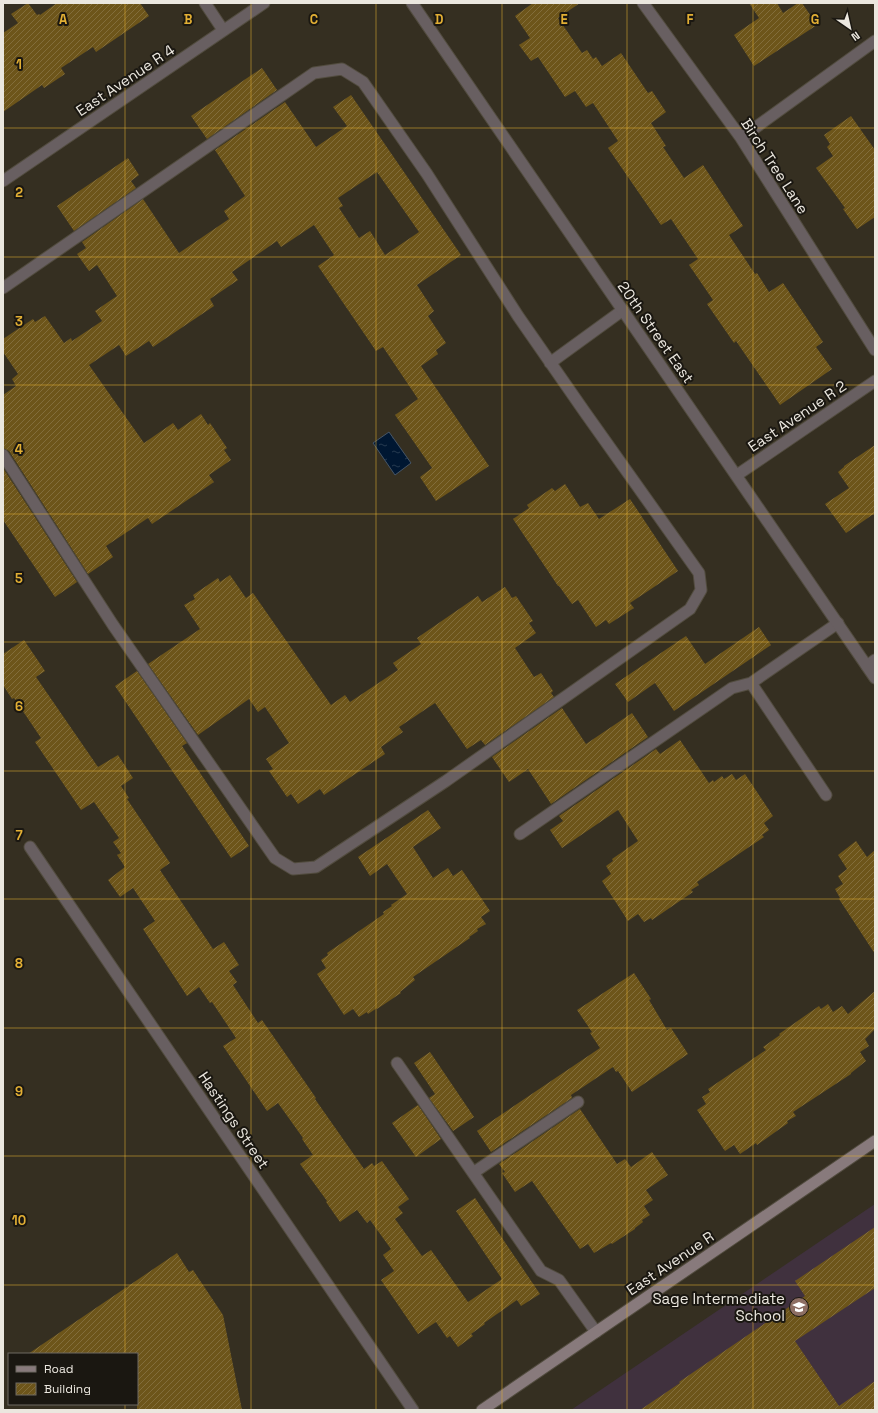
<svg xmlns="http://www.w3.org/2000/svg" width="878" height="1413" viewBox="0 0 878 1413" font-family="'Space Grotesk',sans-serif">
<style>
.education{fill:#40313e}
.water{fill:url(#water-ripples);stroke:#465566}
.building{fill:url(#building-hatch);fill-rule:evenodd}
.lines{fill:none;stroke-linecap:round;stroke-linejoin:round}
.service-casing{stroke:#524c3f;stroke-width:13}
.minor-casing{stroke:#524c3f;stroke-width:13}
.tertiary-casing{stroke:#524c3f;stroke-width:13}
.secondary-casing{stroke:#524c3f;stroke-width:13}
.service{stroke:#685f61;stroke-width:11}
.minor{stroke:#685f61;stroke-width:11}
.tertiary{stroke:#685f61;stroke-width:11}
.secondary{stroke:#887a7c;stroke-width:11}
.grid{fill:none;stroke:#e2af34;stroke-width:1;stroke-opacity:0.55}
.labels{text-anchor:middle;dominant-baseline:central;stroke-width:4;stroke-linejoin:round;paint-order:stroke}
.street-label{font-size:15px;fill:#ebe7df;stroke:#1a1711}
.poi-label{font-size:15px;fill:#ebe7df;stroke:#1a1711;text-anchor:end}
.grid-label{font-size:13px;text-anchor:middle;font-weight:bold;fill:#e2af34;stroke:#1a1711;stroke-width:4;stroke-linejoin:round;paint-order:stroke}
</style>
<defs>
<pattern id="water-ripples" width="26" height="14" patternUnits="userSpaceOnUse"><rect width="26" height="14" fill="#001732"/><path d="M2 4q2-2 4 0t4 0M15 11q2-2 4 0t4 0" fill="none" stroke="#25394f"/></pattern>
<pattern id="building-hatch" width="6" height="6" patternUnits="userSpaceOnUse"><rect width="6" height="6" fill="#6d551a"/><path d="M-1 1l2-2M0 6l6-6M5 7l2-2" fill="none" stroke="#826d3b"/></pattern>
</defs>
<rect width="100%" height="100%" fill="#352f21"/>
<!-- education -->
<path class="education" d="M875,1204V1410H571Z"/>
<!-- water -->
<path class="water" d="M389,432L411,463L395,475L373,443Z"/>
<!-- building -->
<path class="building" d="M28,3L37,15L39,14L40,15L57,3H140L149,16L96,52L93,47L61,68L65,74L44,88L42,85L3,112V33L18,23L11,14Z
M533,3H580L558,18L582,53L587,50L593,59L596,57L602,66L621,53L648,93L652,91L666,112L651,123L666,146L663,147L684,178L703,165L743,226L729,235L755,274L757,273L769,292L783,283L823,342L816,347L832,369L780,405L736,341L734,343L707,304L713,300L689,265L698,259L671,219L661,225L608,148L618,141L593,103L586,107L575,91L565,97L538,57L531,61L519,45L530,38L515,16Z
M749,3H777L783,13L798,3H802L817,25L754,66L734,35L759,18Z
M262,68L277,90L207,139L191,116Z
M351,95L461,255L417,285L434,311L428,316L446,343L436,350L438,354L421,366L489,466L436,501L420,477L432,468L395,415L418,399L383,347L376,351L318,266L334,255L314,225L281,247L277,241L232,272L238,280L210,299L214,306L153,347L149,341L126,356L119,345L89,365L144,443L173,423L178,430L201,414L208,425L210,423L227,448L224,450L231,460L209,475L214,482L152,524L148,518L106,546L113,557L88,574L9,451L3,448V395L16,386L12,379L18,374L3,352V339L33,319L35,322L45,316L64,343L71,338L72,341L102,321L95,311L117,296L97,265L89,271L77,254L86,248L82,242L143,199L179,253L229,219L224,211L245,196L215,150L285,102L316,147L347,126L333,107ZM377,172L419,232L385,255L370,231L359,238L339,208L343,206L338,198Z
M851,116L875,150V217L857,229L843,209L845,208L816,168L833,156L827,147L830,144L824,135Z
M128,158L139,175L131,181L136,188L74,231L57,206Z
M875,445V513L846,533L825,504L849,488L838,472L844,467V466Z
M3,468L77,582L55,597L3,520Z
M565,484L580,507L588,503L599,519L630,499L678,571L630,603L634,608L609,624L606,620L596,627L578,600L572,604L559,586H558L513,519L529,508L527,505L552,488L555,491Z
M230,575L246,598L253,593L331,705L345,695L350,702L398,670L393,663L421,644L417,638L478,596L482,602L505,587L512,598L516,596L533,621L529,623L536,633L515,648L534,677L541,673L553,691L551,693L554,697L485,745L481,740L467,749L435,703L399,727L403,732L381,747L385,754L324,795L320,789L298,804L291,794L287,797L269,771L273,769L266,759L289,743L265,707L258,712L249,699L198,735L148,664L200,629L184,605L195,599L193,595L218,578L220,582Z
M759,627L771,645L674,711L655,683L628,702L615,684L686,636L705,664Z
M24,640L45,671L36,677L98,767L118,755L133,778L121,786L129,798L127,799L170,863L160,870L213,949L224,942L239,965L229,971L237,982L233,985L258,1023L262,1020L316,1098L315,1099L364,1169L372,1163L374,1166L382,1161L409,1199L398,1207L403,1213L395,1219L422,1256L431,1250L468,1302L502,1279L456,1211L475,1198L540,1294L521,1306L517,1300L484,1323L485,1324L471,1334L473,1336L458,1347L450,1336L447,1338L436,1322L418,1334L381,1280L394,1271L383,1255L391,1249L370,1220L367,1223L357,1210L340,1222L326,1202L327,1201L300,1164L313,1155L302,1139L303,1138L278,1103L267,1111L223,1046L236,1038L212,1002L210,1003L199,987L187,996L143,929L155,921L133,888L120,897L108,880L125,867L117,855L121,853L113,842L119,838L94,802L81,810L35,742L41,738L14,698L12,699L3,685V654Z
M137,671L187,743L182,746L249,846L231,858L115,686Z
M562,708L586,744L632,713L648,737L551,804L528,769L509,782L492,757Z
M680,740L709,783L713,780L714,782L722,776L724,779L732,774L736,780L745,774L773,816L764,823L769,830L762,835L764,837L697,882L699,885L691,890L693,892L652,920L651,918L644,922L638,914L628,921L602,881L611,874L606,866L613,861L612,859L638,841L618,810L562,848L550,830L563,821L559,816L656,749L660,754Z
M428,810L441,828L413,847L433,878L448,868L453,876L462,870L490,911L481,917L486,924L477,929L478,931L469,937L470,938L413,977L415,980L400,992L401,993L377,1009V1008L368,1014L367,1012L359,1017L353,1009L344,1015L317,974L326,968L321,960L328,955L327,953L384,914L383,912L392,906L391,905L407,894L387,864L370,876L358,857Z
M856,841L867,857L875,850V954L839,899L840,898L835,889L843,884L838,876L847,869L838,855Z
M634,973L651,999L649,1000L667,1030L671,1028L688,1054L632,1092L618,1071L616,1072L613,1067L571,1095L572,1098L491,1152L477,1131L600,1048L590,1033L592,1032L577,1010Z
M875,991V1029L865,1039L869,1046L860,1052L866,1061L851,1073V1074L793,1112L796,1116L787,1121L788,1123L757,1145L756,1143L740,1154L734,1145L725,1151L697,1110L706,1104L702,1097L710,1092L708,1089L766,1050L763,1047L780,1035L779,1034L819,1006L821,1009L828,1004L833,1012L842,1006L848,1014Z
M430,1052L474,1117L453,1131L429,1098L435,1094L414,1063Z
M418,1105L441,1139L416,1157L392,1123Z
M580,1109L617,1164L625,1159L631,1167L652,1152L668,1175L646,1190L653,1200L644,1206L650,1215L642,1220L643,1222L635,1228V1229L612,1244L611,1243L594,1253L588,1244L580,1249L532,1181L515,1192L502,1173L505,1172L499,1164Z
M875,1227V1288L795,1341L839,1406L875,1381V1410H640L680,1383L679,1382L805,1296L795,1281Z
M177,1253L189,1272L193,1270L223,1315L242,1410H137V1354H28Z"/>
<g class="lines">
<defs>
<path id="service" d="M3,288L314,73L342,69L363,82L427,174L518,316L584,411L699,573L701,590L690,609L446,781L316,867L293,869L275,858L113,625L3,455
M550,363L623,310
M867,666L875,660
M751,683L826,795
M520,834L732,688L751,683L838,623
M397,1063L541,1271L559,1280L596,1332
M473,1173L578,1102"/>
<path id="minor" d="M205,3L223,30
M643,3L741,138L875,350
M741,138L875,41
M3,181L264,3
M737,475L875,381
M30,847L413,1410"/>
<path id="tertiary" d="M412,3L875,678"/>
<path id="secondary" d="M482,1410L875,1141"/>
</defs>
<!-- service casing -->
<use href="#service" class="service-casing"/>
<!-- minor casing -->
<use href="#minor" class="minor-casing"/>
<!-- tertiary casing -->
<use href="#tertiary" class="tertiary-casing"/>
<!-- secondary casing -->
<use href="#secondary" class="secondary-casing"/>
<!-- service -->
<use href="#service" class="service"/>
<!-- minor -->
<use href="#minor" class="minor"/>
<!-- tertiary -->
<use href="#tertiary" class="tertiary"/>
<!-- secondary -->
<use href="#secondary" class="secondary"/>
</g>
<!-- grid -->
<path class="grid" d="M125,3V1354M251,3V1410M376,3V1410M502,3V1410M627,3V1410M753,3V1410M3,128H875M3,257H875M3,385H875M3,514H875M3,642H875M3,771H875M3,899H875M3,1028H875M3,1156H875M3,1285H875M125,1404V1410"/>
<!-- icons -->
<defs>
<symbol id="school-disc" viewBox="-11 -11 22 22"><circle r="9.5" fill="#8d6e63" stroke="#1a1711"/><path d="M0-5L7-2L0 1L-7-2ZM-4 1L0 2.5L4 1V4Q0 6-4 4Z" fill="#fff"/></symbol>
</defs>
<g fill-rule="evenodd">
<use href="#school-disc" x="788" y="1296" width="22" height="22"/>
</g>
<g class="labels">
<!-- street labels -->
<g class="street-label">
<text transform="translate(125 80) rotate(-34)">East Avenue R 4</text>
<text transform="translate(775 166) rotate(57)">Birch Tree Lane</text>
<text transform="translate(656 332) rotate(55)">20th Street East</text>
<text transform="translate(797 416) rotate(-34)">East Avenue R 2</text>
<text transform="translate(234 1120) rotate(56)">Hastings Street</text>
<text transform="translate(670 1263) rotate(-34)">East Avenue R</text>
</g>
<!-- poi labels -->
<g class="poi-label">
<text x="785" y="1298">Sage Intermediate<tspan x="785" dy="17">School</tspan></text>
</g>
</g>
<g class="grid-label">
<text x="63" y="24">A</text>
<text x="188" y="24">B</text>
<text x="314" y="24">C</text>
<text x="439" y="24">D</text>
<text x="564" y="24">E</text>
<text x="690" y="24">F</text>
<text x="815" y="24">G</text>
<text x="19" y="69">1</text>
<text x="19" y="197">2</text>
<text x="19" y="326">3</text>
<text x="19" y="454">4</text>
<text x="19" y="583">5</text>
<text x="19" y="711">6</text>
<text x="19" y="840">7</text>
<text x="19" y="968">8</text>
<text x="19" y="1096">9</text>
<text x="19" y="1225">10</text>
</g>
<!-- border -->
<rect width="878" height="1413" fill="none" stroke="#ebe7df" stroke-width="8"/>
<!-- legend -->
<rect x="8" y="1353" width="130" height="52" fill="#1a1711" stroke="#6e6a63"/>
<rect x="16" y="1366" width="20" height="6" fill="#887a7c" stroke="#6e6a63"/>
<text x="44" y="1373" font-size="12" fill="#ebe7df">Road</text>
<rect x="16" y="1383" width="20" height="12" fill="url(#building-hatch)" stroke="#6e6a63"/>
<text x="44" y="1393" font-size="12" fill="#ebe7df">Building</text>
<!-- north arrow -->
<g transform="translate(850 28) rotate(146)" stroke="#1a1711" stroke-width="3" paint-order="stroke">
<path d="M0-3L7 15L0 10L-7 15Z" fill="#ebe7df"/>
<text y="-6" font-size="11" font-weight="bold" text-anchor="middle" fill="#ebe7df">N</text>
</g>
</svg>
